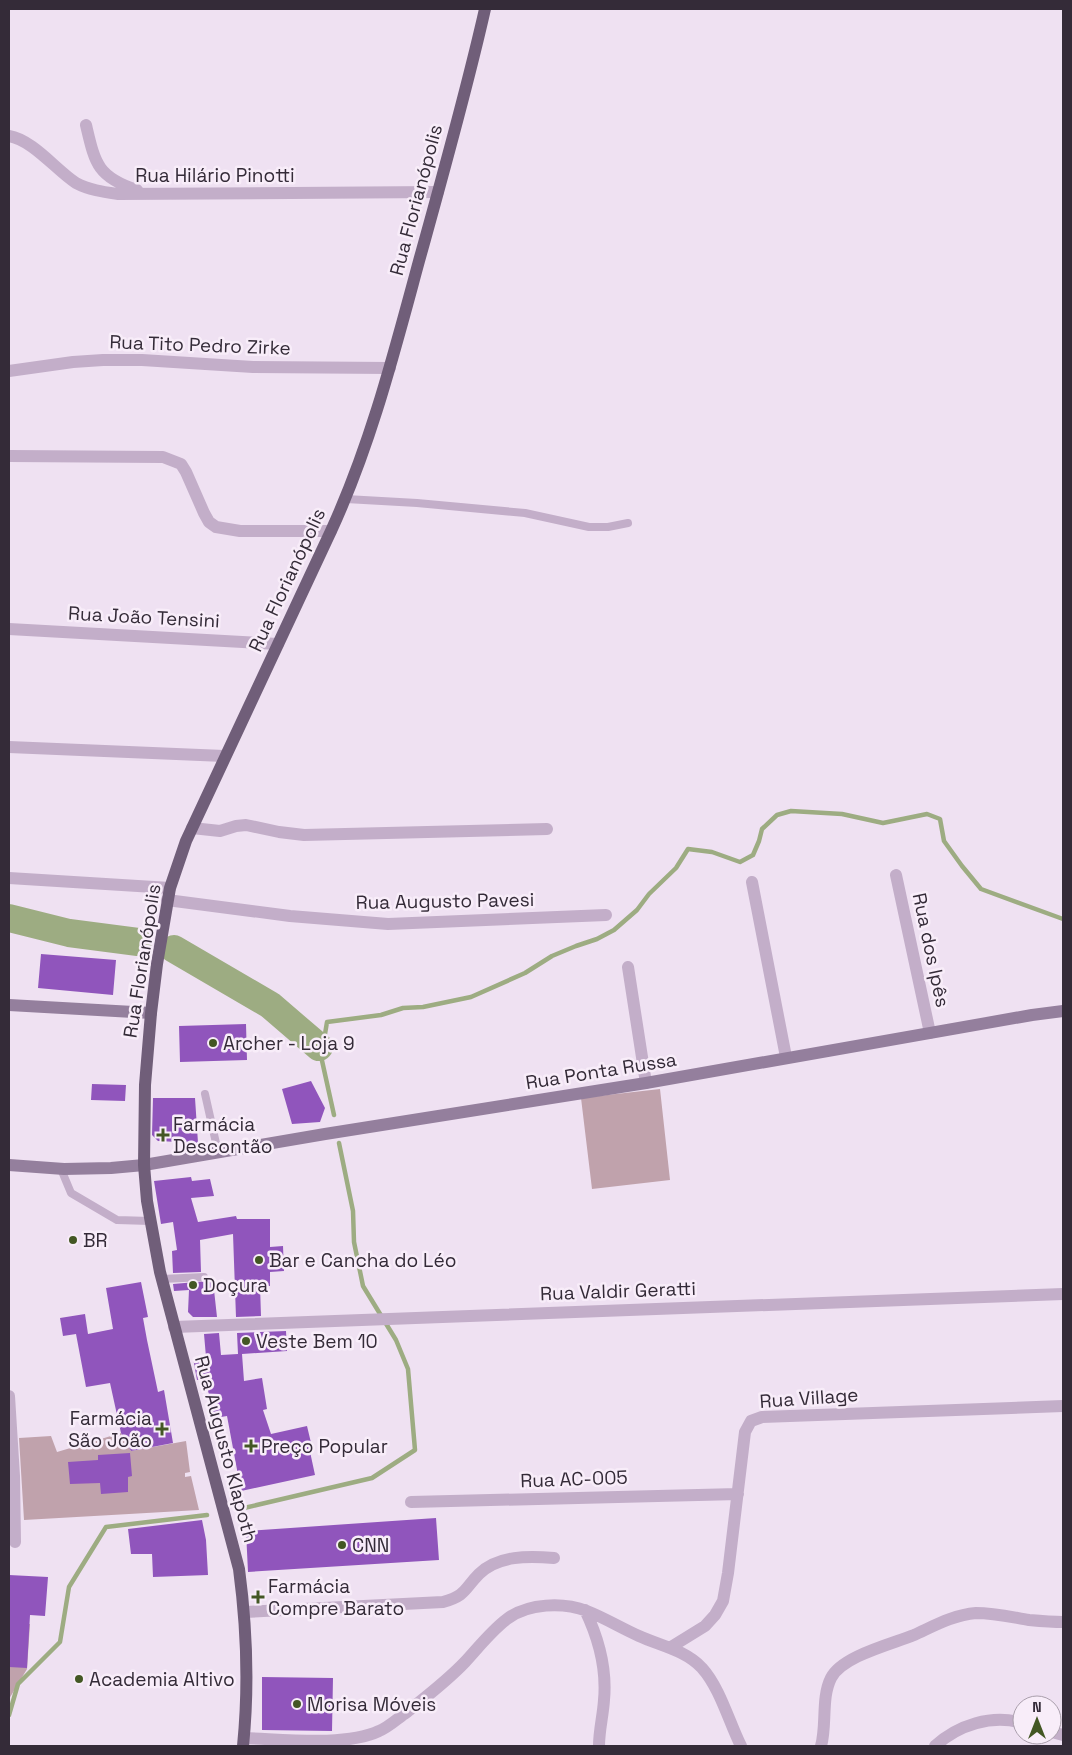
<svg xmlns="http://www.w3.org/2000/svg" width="1072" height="1755" viewBox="0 0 1072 1755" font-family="'Space Grotesk',sans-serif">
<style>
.green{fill:#c0a2ac}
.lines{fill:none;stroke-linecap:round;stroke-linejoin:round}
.stream{stroke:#9dac82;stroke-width:4.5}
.river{stroke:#9dac82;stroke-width:28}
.building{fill:#9055bc}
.lane{stroke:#c3aec9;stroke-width:8}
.street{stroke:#c3aec9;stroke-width:12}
.secondary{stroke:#947f9d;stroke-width:12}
.primary{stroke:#705e79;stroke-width:12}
.poi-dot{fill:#435724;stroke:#f8edf9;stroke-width:2}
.labels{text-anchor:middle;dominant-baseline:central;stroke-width:5;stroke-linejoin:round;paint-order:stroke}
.street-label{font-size:19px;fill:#342b38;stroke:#f8edf9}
.poi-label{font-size:19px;fill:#342b38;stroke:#f8edf9;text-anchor:start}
</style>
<rect width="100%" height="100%" fill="#efe1f2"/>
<!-- green -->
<path class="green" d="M660,1089L670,1180L592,1189L581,1098Z
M121,1433L131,1451L186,1441L190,1472L185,1473V1477L191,1476L199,1510L24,1520L19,1438L51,1436L57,1452Z
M9,1623L30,1624L27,1669L9,1699Z"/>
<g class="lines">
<!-- stream -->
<path class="stream" d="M334,1115L319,1047L324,1040L327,1022L381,1015L403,1008L423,1007L471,997L525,973L552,956L576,946L597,939L614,930L637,910L649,894L676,868L688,849L712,852L740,862L753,855L759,841L762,829L777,815L791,811L842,814L883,823L927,814L940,819L944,841L962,866L981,889L1063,919
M244,1508L372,1478L415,1450L408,1369L396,1340L363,1286L354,1242L353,1211L339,1143
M9,1715L18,1684L60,1642L69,1587L106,1527L207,1515"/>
<!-- river -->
<path class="river" d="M9,918L69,933L138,942
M174,949L270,1005L319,1047"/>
</g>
<!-- building -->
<path class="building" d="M41,954L116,960L113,995L38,988Z
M246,1024L247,1060L180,1062L179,1026Z
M311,1081L325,1108L320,1122L292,1124L282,1089Z
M92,1084L126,1085L125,1101L91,1100Z
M153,1098H195L198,1143L158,1141L152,1135Z
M191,1177L192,1181L210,1179L214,1196L191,1198L198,1222L236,1216L237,1219H270V1247L283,1246L284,1271L270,1272V1286H260L261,1316L236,1317L233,1234L200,1240L201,1272L173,1273L172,1251L177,1250L173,1222L161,1224L154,1181Z
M208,1281H213L217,1317H193L188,1312L189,1290L174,1291L173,1284Z
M141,1282L148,1317L143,1318L147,1340L158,1392L164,1390L173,1443L131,1451L121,1433L110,1383L86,1387L76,1334L63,1336L60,1318L85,1314L88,1334L113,1329L106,1288Z
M286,1331L287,1351L242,1354L244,1381L262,1378L267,1409L263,1410L271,1434L307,1426L312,1447H309L315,1475L241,1491L227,1416L215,1418L205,1379L197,1380L193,1358L206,1357L204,1334L219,1333L221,1355L238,1354L237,1333Z
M130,1453L132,1476L128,1477V1492L101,1494L100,1483L70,1484L68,1462L98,1460V1455Z
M436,1518L439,1560L248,1572L246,1531Z
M202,1520L206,1540L208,1575L153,1577L152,1554H131L128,1529Z
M9,1575L48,1577L45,1616L30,1615L27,1668L9,1667Z
M262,1677L333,1678L332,1731L262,1730Z"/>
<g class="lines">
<!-- lane -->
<path class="lane" d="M346,499L417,503L525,513L589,527H608L628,523
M205,1094L218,1152
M61,1169L71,1193L117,1220L150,1221
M162,1279L204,1277"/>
<!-- street -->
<path class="street" d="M86,125C95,163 97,177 137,190
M9,136C33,140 56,170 76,183C89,190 104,192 118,194L438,192
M9,371L73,362L103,360H142L253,367L390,368
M9,456L163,457L181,464L186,472L204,513L209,522L216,527L240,531H331
M9,629L278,644
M9,747L224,756
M192,828L220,831L236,826L246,825L279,832L304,835L547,829
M896,875L930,1033
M9,878L170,888
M752,882L786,1057
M167,900L290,916L388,924L606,915
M628,967L646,1083
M174,1327L1063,1294
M9,1396L14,1476L15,1542
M411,1502L738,1494
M585,1610C599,1639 607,1668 604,1700C603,1716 599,1730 599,1746
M245,1612L443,1602C467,1595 464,1589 479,1574C498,1555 529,1556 554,1558
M671,1647L705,1626L715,1615L723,1601L728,1573L745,1432L751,1421L762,1417L1063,1406
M1052,1732L1063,1735
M244,1738C281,1739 345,1747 379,1731C389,1727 398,1718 407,1712C427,1696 447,1681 465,1662C478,1648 491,1631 507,1619C528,1603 563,1602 587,1611C605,1618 621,1628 639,1636C661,1646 685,1650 702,1668C720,1688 729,1722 741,1746
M821,1746C827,1725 821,1698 831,1678C842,1656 892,1644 914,1635C934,1626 953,1615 976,1613C994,1613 1011,1617 1029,1620C1040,1621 1052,1622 1063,1622
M935,1746C958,1725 992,1714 1022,1723"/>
<!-- secondary -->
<path class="secondary" d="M9,1005L151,1013
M9,1165L64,1169L111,1168L144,1165L325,1134L646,1083L1032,1015L1063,1011"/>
<!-- primary -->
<path class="primary" d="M243,1746C249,1687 247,1629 239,1569L160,1272L147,1201L144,1165L145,1085L151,1013L157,964L170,888L186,841L331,531C371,444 394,353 419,261C442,178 466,93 485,9"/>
</g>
<!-- markers -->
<g class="poi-dot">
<circle cx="213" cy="1043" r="5"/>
<path d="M160.5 1127.5h5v5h5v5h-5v5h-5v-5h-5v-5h5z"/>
<circle cx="73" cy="1240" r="5"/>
<circle cx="259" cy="1260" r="5"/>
<circle cx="193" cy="1285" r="5"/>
<circle cx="246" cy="1341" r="5"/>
<path d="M159.5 1421.5h5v5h5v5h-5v5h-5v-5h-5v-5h5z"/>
<path d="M248.5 1438.5h5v5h5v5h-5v5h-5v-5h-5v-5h5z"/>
<circle cx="342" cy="1545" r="5"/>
<path d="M255.5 1589.5h5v5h5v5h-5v5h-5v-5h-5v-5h5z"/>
<circle cx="79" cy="1679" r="5"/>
<circle cx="297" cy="1704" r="5"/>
</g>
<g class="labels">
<!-- street labels -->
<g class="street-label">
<text x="215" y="175">Rua Hilário Pinotti</text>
<text transform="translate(416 200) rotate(-75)">Rua Florianópolis</text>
<text transform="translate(200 345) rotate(2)">Rua Tito Pedro Zirke</text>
<text transform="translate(287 580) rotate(-65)">Rua Florianópolis</text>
<text transform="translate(144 617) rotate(3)">Rua João Tensini</text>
<text transform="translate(445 901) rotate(-1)">Rua Augusto Pavesi</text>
<text transform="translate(931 950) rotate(78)">Rua dos Ipês</text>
<text transform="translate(142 961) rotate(-81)">Rua Florianópolis</text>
<text transform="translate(601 1071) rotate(-9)">Rua Ponta Russa</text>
<text transform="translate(618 1291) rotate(-2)">Rua Valdir Geratti</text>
<text transform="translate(809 1398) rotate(-4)">Rua Village</text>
<text transform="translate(226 1449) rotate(75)">Rua Augusto Klapoth</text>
<text transform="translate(574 1479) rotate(-2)">Rua AC-005</text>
</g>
<!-- poi labels -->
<g class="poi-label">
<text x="223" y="1043">Archer - Loja 9</text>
<text x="173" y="1124">Farmácia<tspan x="173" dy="22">Descontão</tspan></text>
<text x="83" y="1240">BR</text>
<text x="269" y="1260">Bar e Cancha do Léo</text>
<text x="203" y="1285">Doçura</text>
<text x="256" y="1341">Veste Bem 10</text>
<text x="152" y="1418" text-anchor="end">Farmácia<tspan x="152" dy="22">São João</tspan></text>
<text x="261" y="1446">Preço Popular</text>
<text x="352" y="1545">CNN</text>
<text x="268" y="1586">Farmácia<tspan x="268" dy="22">Compre Barato</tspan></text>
<text x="89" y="1679">Academia Altivo</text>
<text x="307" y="1704">Morisa Móveis</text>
</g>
</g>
<!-- border -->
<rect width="1072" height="1755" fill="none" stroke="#342b38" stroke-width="20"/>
<!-- north arrow -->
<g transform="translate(1037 1720)"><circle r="24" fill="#f8edf9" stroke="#aa9fac"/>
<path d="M0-4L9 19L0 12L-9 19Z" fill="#435724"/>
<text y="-8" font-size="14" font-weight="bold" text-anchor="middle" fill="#342b38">N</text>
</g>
</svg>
